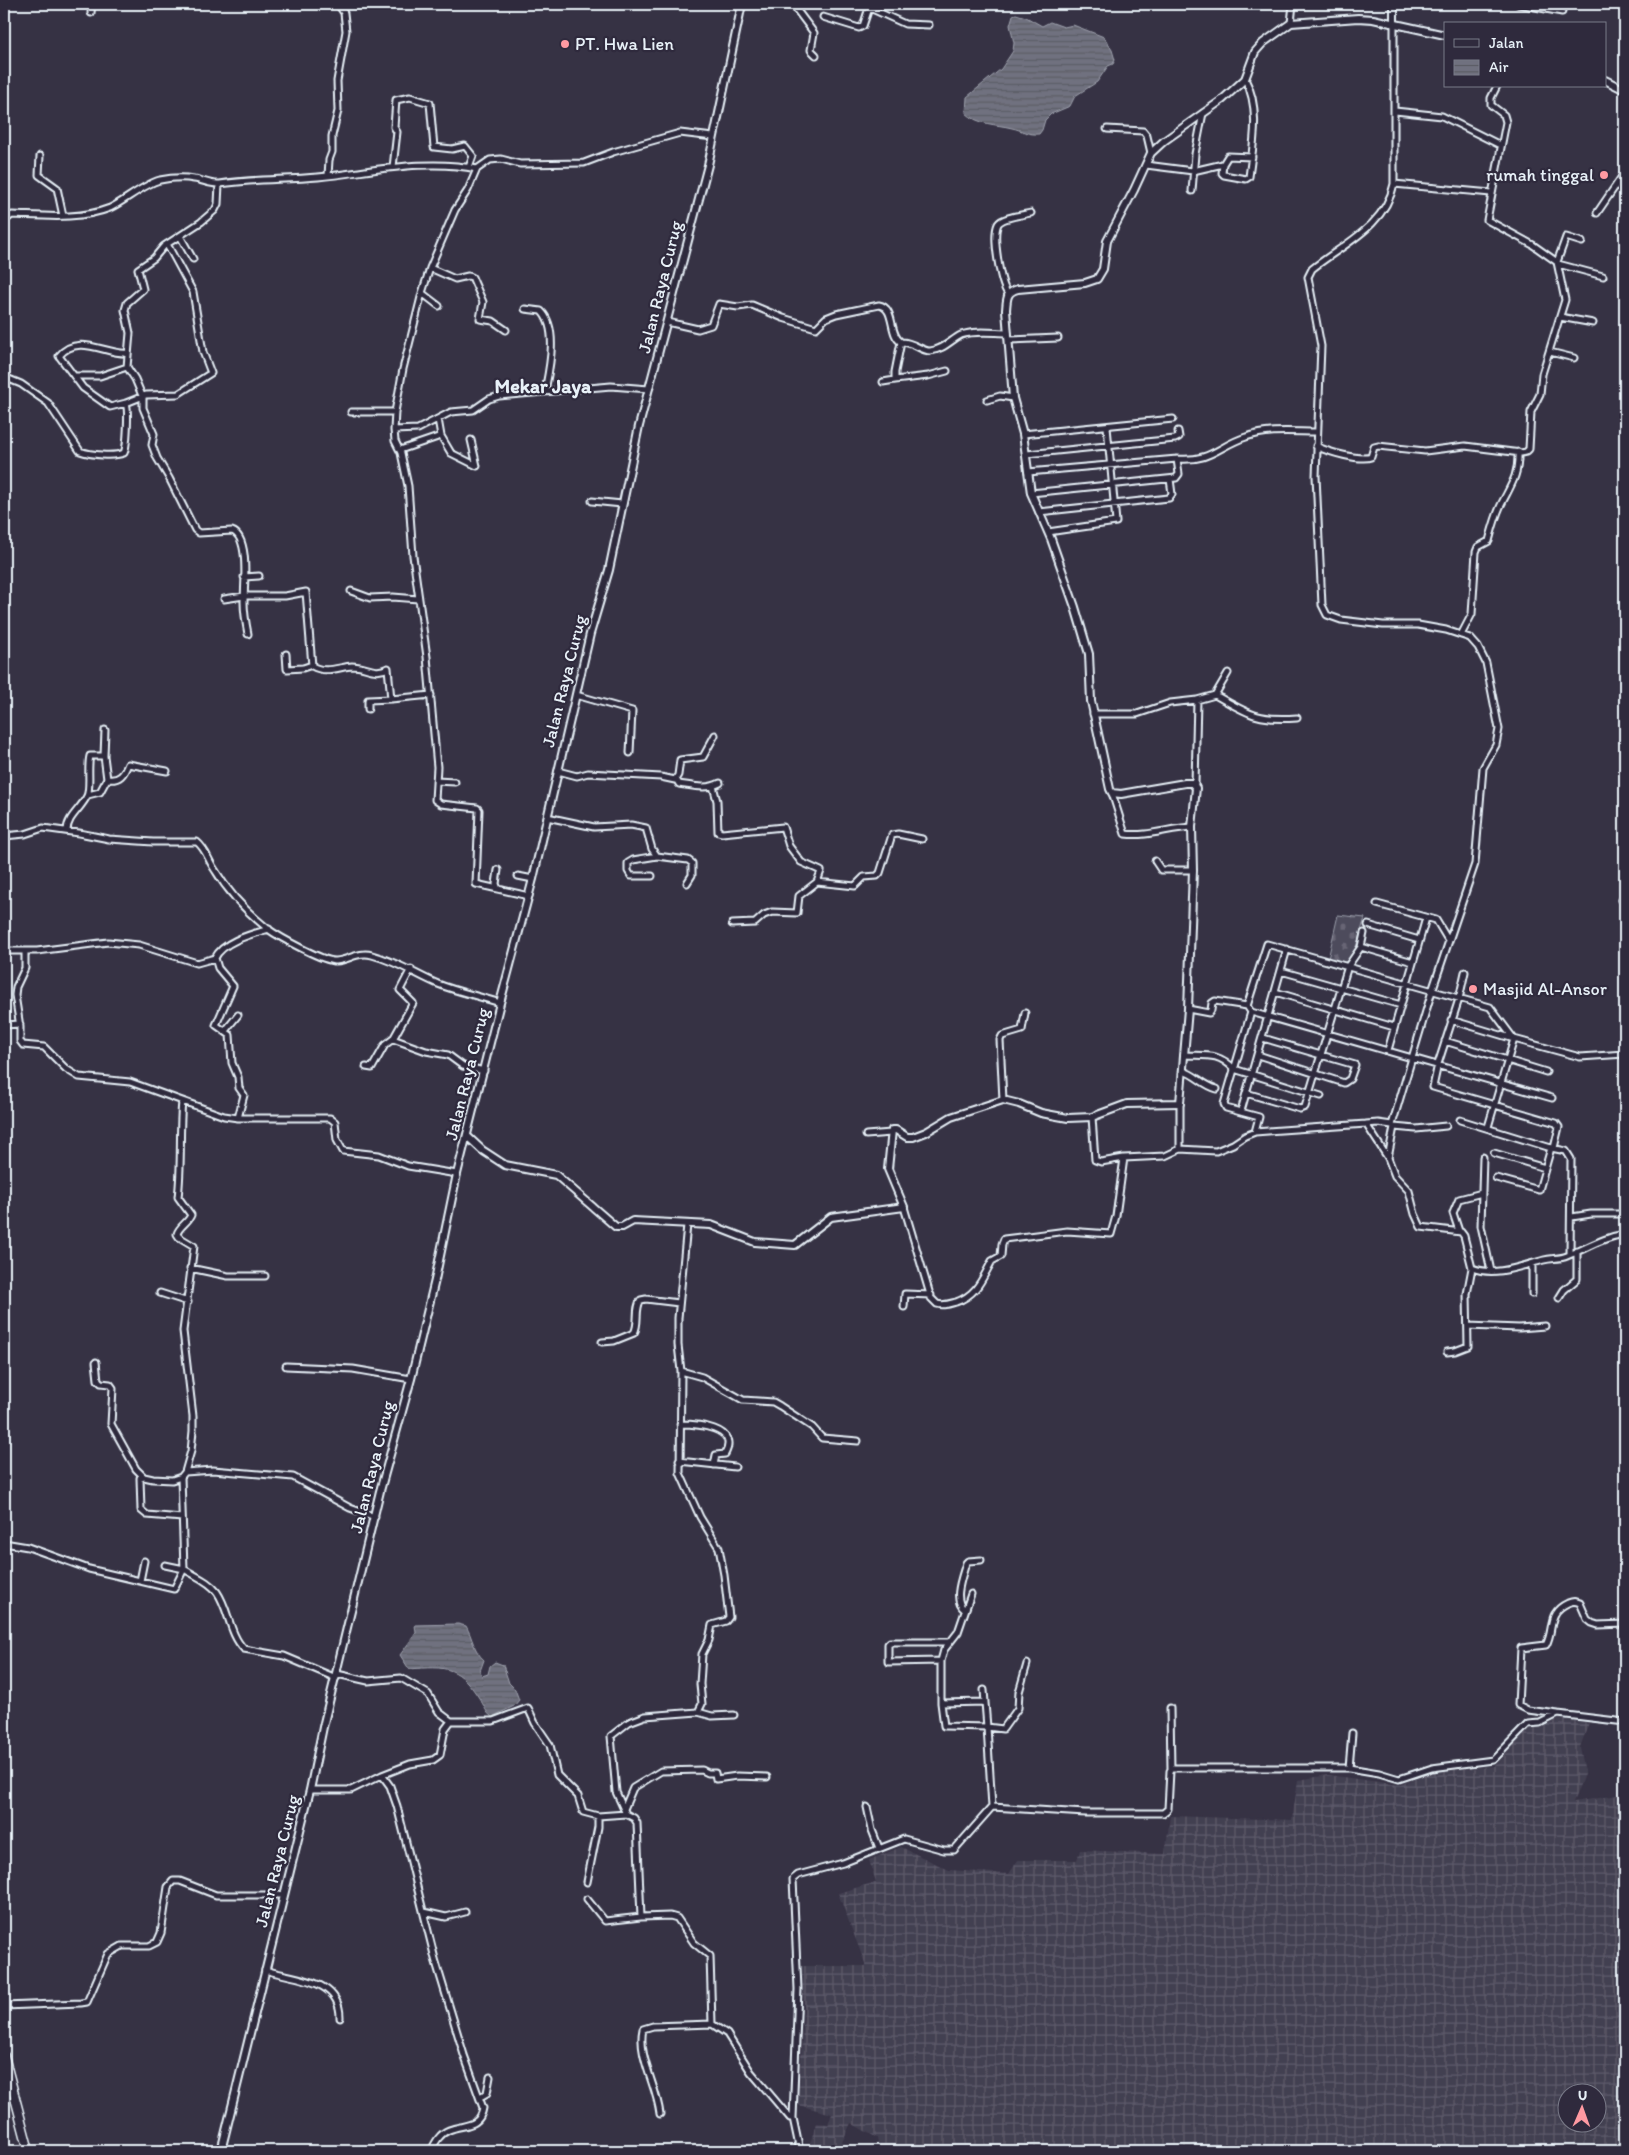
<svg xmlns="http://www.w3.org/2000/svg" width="1629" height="2155" viewBox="0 0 1629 2155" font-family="Itim,sans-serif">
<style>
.industrial{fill:url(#industrial-grid);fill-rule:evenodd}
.cemetery{fill:url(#cemetery-stones);stroke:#9a9eaa}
.water{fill:url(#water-rules);stroke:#a0a4af}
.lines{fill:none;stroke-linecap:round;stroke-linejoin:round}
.minor-casing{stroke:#e8f1f8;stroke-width:9}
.tertiary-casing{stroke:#e8f1f8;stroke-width:10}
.primary-casing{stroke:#e8f1f8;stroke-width:11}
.minor{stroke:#2f2a3d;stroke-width:5}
.tertiary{stroke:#2f2a3d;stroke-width:6}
.primary{stroke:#2f2a3d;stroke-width:8}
.poi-dot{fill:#ff9aa2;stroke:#2f2a3d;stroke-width:2}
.labels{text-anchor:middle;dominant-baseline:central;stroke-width:4.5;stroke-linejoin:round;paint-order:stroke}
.poi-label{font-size:18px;fill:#e8f1f8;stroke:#2f2a3d;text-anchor:start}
.street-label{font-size:18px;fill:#e8f1f8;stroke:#2f2a3d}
.quarter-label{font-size:20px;font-weight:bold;fill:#e8f1f8;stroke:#2f2a3d}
</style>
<defs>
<pattern id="industrial-grid" width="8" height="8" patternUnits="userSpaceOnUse" patternTransform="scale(1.25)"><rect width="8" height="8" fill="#433f51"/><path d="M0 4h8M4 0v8" fill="none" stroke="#5e5b6b"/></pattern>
<pattern id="cemetery-stones" width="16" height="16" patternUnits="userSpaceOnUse" patternTransform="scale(1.25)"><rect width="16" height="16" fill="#4d4b5c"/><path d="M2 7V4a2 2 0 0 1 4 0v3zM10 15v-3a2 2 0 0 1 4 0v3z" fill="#676574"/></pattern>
<pattern id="water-rules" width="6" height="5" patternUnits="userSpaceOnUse" patternTransform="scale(1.25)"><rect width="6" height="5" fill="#70717f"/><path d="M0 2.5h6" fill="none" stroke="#5b5c64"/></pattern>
</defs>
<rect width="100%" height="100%" fill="#363244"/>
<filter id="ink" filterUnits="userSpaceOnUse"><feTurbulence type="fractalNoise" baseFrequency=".02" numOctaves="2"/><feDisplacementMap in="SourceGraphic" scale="10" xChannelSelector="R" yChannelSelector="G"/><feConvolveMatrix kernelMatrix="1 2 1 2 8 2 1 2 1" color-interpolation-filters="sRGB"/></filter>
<g filter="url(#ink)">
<!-- industrial -->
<path class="industrial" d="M1559,1719L1589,1723L1580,1747L1585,1772L1573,1802L1625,1794V2151H879L877,2138L851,2123L838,2151H808L816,2123L828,2124L832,2114L798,2105L804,2007L801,1966H866L838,1893L876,1882L869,1860L901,1847L949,1870L1009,1874L1018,1860H1077L1080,1850L1165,1854L1170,1816L1292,1820L1298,1780L1328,1775L1400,1785L1435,1771L1495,1766L1530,1728H1541ZM1566,2092H1596V2122H1566Z"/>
<!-- cemetery -->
<path class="cemetery" d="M1338,915L1365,918L1350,966L1328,959Z"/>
<!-- water -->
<path class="water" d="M1016,14L1026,17L1042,26L1050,22L1064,27L1073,25L1104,37L1112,50L1115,60L1113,64L1108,66L1097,82L1075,96L1070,106L1051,114L1045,120L1042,130L1039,134C1027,135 1022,130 1012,128C996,124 978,125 966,113L967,97L1001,69L1013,51L1014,43L1010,25L1013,15Z
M458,1624L466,1626C473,1638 473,1650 484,1660L480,1671L482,1676L488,1674L490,1666L495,1662L503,1665L509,1683L515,1689L519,1700L514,1706L492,1717C486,1713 485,1707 481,1701C459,1666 448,1666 409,1669L400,1655L416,1633L415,1625Z"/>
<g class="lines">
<defs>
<path id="minor" d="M861,4L905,24L929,25
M1518,4L1562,12
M793,5L814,33L811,50L816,55
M91,13L92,4
M823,17L859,28L863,26L869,8
M1291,23L1293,4
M1395,111L1442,116L1500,145
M1107,129L1143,131L1147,136L1151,153
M40,156L39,175L57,188L63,216
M1223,164L1222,173L1224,175L1246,179L1249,177C1253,145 1261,108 1245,79
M1146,165L1193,171L1223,164L1228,156L1252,157
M393,167L397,132L394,127L396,100L410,97L430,103L434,147L452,149L465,146L473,156L469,167
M328,176L329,160L332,152V136L338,111L337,81L346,31L344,13L338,4
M219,184L218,204L215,210L201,222L164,246L154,258L138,269L143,289L127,303L125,310L130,333L127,367L135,379L143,398V408L154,434L152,445L157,458L169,478L195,530L199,533L232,531C250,537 244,586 244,602C244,613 246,624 248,634
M1394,184L1491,193
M1192,191L1195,154L1203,113
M1597,213L1625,172
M4,228L5,220L12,215C45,216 79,220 110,208C125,201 144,184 160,180C170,178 183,177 194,179C203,180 210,185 220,184C252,179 285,180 318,177C370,172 425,158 477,169
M180,236L193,259
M1557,262L1566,237L1582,242
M1558,264L1603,276
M430,268L455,279L468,276L472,277L483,302L480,319L493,321L506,330
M422,293L439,306
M1008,294C1000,283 992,236 998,224C1002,217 1023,215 1031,213
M525,309L541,311C559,328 549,370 545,391
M1560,317L1593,323
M667,322L698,329L711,325L719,304L738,307L752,305L783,318L816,328L826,318L836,314L879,305C896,308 888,334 901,342
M1009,340L1058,338
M1550,352L1574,358
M947,371L928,376L895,380V372L901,342C914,342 921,351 930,351C943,350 951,340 961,335C975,330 994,333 1008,333
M75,376H100L127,367
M4,377L21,384L48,403L80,451C91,455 113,457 124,453C127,447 129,410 126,403L146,395L178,394L211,373L203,352L193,292L167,244
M883,382L895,380
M987,400L1000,396L1013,398
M126,403L110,407L83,388L59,356C78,332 108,356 128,353
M351,412H395
M438,419L441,436
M394,430L418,429L451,412L473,410L489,399L499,396L611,386L649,389
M1023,434L1173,419
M1316,446C1328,452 1360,461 1371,457L1374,447L1378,446L1425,451L1465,446L1521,453L1526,452L1529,449L1531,412L1540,394L1542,374L1565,300L1557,262L1533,245L1487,220L1506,122L1504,115L1491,105V98L1497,86
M400,450L441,436L451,453L477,466L471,440
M1027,454L1175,439L1179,437L1178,431
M1028,472L1177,459C1211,462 1218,446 1246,437C1269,429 1293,432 1316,432
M1031,493L1176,478L1179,474L1177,459
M592,501L622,504
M1039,512L1169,498L1172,494L1170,479
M1048,532L1116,522L1107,427
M244,577L259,576
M351,591L370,598L393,597L418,599
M224,599L244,596H285L306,592L312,666C325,674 339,667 352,666C366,666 375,675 388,668L391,699L431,695
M1461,635L1472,614L1476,552L1478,547L1489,541C1492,530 1495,518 1500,507C1510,486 1519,477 1518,452
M286,654L287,669L303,668L312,665
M576,695L632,711L630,753
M1215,695C1249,714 1257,721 1297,718
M368,709V700L391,699
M1093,714H1137L1170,703L1197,700
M558,771L577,776L588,773L661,777L675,780L678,775L680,760L703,757L715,735
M107,779C120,781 124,774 128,764L167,771
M676,779L679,784C693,786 707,790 720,783
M436,781L455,782
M1195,784L1197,700L1215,695L1228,673
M713,786L717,801L718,832L722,833L783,827L789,846L801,862L821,871L817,882L799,896L797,913L772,912L764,915L755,923L732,924
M1112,793L1125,834C1148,837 1169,828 1192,827
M88,795L100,792L107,779L104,756L105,730
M547,817L594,827L631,825L646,828L652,849L657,856L688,860L692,863V875L687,883
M67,831C67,817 81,809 87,796C91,788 87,767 90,756H104
M4,836L25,834L43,828L79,833L109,839L153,842H197C206,849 208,860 215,870C228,892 248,913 268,929C279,937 324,962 336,961C349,960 359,951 372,955C398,962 415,974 438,984C458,992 479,996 500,1003
M1155,861L1161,870H1193
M498,870L496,884L498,889L529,896
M518,876L533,879
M652,876H631L628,871V863L633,860L657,856
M817,882L855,886L864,877L877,876L880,873L892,835L898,834L922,839
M498,889L476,884L479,810L477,808L441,804L435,800L437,767L427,657L413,556L408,486L401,453L395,441L394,430L395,412L403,369L422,293L430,268L455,210L468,190L477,169L490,160L501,159L520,164L584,163L613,152L680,133L713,137
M1622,900L1625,899
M1377,904L1436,920L1448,940
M1368,925L1419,940
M1361,947L1413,962
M4,951H37L108,942L139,945L197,963L215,958
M25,952V968L16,987L15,995L20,1027V1041L23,1045L44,1047L66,1069L79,1077L130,1082L224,1116L238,1118H330L335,1122L337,1140L343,1151L379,1155L408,1166L457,1174
M411,969L400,990L413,1003L393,1039L426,1051L448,1055L463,1066L484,1071
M1281,971L1401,1005
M1465,972L1459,999L1438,1064L1433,1087L1556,1123L1559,1127L1554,1148
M1275,992L1394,1027
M1188,1009L1209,1013L1211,1010L1212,1003L1215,1001L1247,1006
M1251,1012L1552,1098
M1451,1020L1514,1039L1488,1127
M4,1025L20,1024
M225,1031L238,1015
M1445,1041L1546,1072
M1388,1050L1426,918
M1184,1055C1206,1056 1218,1052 1234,1069L1321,1096
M1258,1055L1344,1083L1350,1079L1355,1065L1263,1038
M366,1067L372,1068L385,1045L393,1039
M1183,1071C1197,1075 1202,1085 1217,1089
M1246,1093L1300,1109L1305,1107L1348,966L1361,947L1364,933
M1003,1100L1000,1040L1002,1036L1022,1030L1025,1013
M182,1101C179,1133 182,1165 178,1197L191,1215C188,1223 179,1226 177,1234L179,1237L194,1246L183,1331L193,1416V1431L191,1451L185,1472L181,1477L184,1569C195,1576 209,1581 217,1592C229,1609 229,1634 244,1649L284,1656L336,1678
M1241,1111L1287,949
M1092,1117L1095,1160L1101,1162L1124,1158
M238,1118L244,1095L239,1088L238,1077L232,1063L230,1035L216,1025L233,986L218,968L215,958C223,941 252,934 269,929
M1460,1120L1551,1148L1539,1190L1496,1178
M1366,1124L1378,1123L1392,1125
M1394,1127L1416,1129L1446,1126
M1255,1132L1259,1117L1226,1108L1224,1104L1251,1012L1247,1006L1267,944L1490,1007L1514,1039L1580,1057L1625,1054
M866,1135L891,1133
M1551,1148L1566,1151L1571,1159L1570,1254
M1180,1149V1103
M1494,1153L1545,1168
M1483,1157L1481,1226L1491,1271
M1388,1158L1394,1127L1392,1125L1432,991L1475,864L1483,768L1496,745L1499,729L1486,663L1478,647L1470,638L1446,630L1418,625H1383L1341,620L1327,615L1322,605L1316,476L1321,346L1308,277L1312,269C1343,244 1385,227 1394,184V23
M904,1207L931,1298L937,1304C944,1306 949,1304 956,1302C977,1295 982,1279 992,1261L1001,1256L1002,1244L1004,1239L1067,1231L1111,1234L1116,1216L1124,1158L1165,1156L1180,1149L1216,1151L1233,1144L1245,1136L1255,1132L1366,1124L1388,1158L1395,1176L1409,1191L1415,1214L1421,1227L1461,1232L1464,1236L1472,1268C1495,1277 1521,1266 1544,1260C1552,1258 1560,1259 1567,1256C1587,1248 1604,1237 1625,1234
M1572,1217L1591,1214H1625
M687,1225L678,1318V1345L681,1371L680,1473L700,1517L719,1548L724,1575L729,1617L726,1621L712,1625L709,1640L702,1654L700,1684L702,1704L698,1712L645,1716L629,1722L611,1736L616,1792L626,1814L634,1818L637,1823L641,1917L670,1916L677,1918L694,1943L710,1956L712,2024L727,2034L751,2072L790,2118H793
M1459,1231L1453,1213L1459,1199L1482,1193
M190,1268L228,1276H265
M160,1293L188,1302
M1532,1294V1264
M1559,1298L1564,1290L1577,1279V1251
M904,1307L905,1294L931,1295
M1468,1326L1519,1328L1545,1326
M602,1342L614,1341L634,1333C640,1323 634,1309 641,1300L646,1299L679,1303
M1447,1352L1455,1351L1468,1346L1467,1294L1472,1268
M96,1362L98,1380L101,1383L110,1384L113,1388L111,1424L136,1469L144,1477L153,1479L172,1480L181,1477
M286,1366L353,1369L411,1379
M681,1371L702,1377L743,1400L773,1402L780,1406L812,1427L822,1438L858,1441
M680,1424C696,1424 740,1427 725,1454L716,1455L714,1465
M679,1461L735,1467
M185,1472L213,1470L293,1477L350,1508L375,1517
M144,1477L140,1478L141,1510L147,1515L182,1518
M4,1543L28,1547L89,1569L174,1589L184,1569L165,1565
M140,1581L144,1561
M965,1610C952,1601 962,1577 966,1563L968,1561L981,1560
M941,1661L888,1662V1644L890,1642H950
M337,1674L368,1681L401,1678L428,1694L439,1712L451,1721H493L528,1708L535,1723L550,1745L557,1775L578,1796L583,1812L598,1816L626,1814
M984,1690L987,1727L1003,1729L1018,1708L1019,1692L1027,1664
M941,1703L985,1702
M1170,1708L1171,1769
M698,1712L712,1716L734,1715
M1558,1714L1528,1710L1518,1705L1521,1648L1546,1645C1555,1629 1546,1613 1568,1603C1573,1601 1575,1601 1580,1603L1587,1619L1592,1623L1598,1625L1625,1624
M1349,1768L1352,1733
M382,1775L410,1764L433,1760L440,1755L445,1729L451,1721
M310,1790H351L382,1775L390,1786L397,1806L435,1959L464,2055L483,2108C480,2128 464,2124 449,2130C439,2134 435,2143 431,2151
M867,1807L872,1830L879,1848
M992,1807L1085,1813H1163L1168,1809L1170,1771L1172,1768H1349L1379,1773L1399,1779L1432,1768L1493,1760L1528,1724L1540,1723L1558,1714L1625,1722
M624,1809L633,1788L661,1771L702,1770L708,1773H715L716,1779L737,1776L767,1777
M587,1882L598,1827V1816
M587,1899L605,1921L641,1917
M424,1912L446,1917L465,1912
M265,1970C293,1979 341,1978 340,2018
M4,2006L81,2003L87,2002L108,1954L122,1946H149L157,1942L161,1933L168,1887L173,1881H180L216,1895H283
M480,2097L487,2093L490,2077
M660,2114C657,2086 637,2056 643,2029L653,2026L712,2024
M800,2151L793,2118L798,1989L793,1879L798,1875L843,1863L904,1839L944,1850H954L992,1807L987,1727L944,1726L941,1703V1661L944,1650L958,1632L971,1594"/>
<path id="tertiary" d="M1394,4V23
M1605,80L1625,90
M467,1136L482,1150L505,1165L556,1175L616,1227H622L633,1221L711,1225L755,1242L795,1245L831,1217L904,1207L888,1169L892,1130H896L907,1137H913L926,1132L951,1117L1003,1100L1019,1104L1041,1113L1068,1118L1092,1117L1127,1104L1180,1103L1188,1009L1193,870L1192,827L1196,788L1192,783H1185L1121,794L1112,793L1110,789L1091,701L1089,654L1075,607L1051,539L1031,493L1023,434L1013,398L1006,310C1007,299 1006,292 1018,289L1085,283L1097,279L1103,269L1107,241L1134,190L1151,153L1164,141L1222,100L1245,79L1255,52L1263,43L1291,23L1358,18L1373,19L1445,35
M221,2151L310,1790L323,1727L380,1491L411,1379L435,1280L457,1174L500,1003L533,879L590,634L609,570L639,426L708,165L742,4"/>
<path id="primary" d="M4,2056L29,2151"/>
</defs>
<!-- minor casing -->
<use href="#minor" class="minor-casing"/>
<!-- tertiary casing -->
<use href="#tertiary" class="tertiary-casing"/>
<!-- primary casing -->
<use href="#primary" class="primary-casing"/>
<!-- minor -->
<use href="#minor" class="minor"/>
<!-- tertiary -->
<use href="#tertiary" class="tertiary"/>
<!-- primary -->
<use href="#primary" class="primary"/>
</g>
</g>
<!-- markers -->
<g class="poi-dot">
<circle cx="565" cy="44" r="5"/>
<circle cx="1604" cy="175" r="5"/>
<circle cx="1473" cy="989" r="5"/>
</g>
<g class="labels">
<!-- poi labels -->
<g class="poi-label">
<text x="575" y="44">PT. Hwa Lien</text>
<text x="1594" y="175" text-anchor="end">rumah tinggal</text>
<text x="1483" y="989">Masjid Al-Ansor</text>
</g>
<!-- street labels -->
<g class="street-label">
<text transform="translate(660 287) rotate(-76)">Jalan Raya Curug</text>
<text transform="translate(564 681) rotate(-76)">Jalan Raya Curug</text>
<text transform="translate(467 1074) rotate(-76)">Jalan Raya Curug</text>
<text transform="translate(372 1467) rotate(-76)">Jalan Raya Curug</text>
<text transform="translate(277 1861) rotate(-76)">Jalan Raya Curug</text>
</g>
<!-- quarter labels -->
<g class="quarter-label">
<text x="543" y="386">Mekar Jaya</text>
</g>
</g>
<!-- margin -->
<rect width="1629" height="2155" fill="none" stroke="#2f2a3d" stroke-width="20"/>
<rect x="10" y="10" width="1609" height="2135" fill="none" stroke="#e8f1f8" stroke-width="2" filter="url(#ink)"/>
<!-- legend -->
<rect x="1444" y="22" width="162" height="65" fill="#2f2a3d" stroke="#797a88"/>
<rect x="1454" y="39" width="25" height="8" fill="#2f2a3d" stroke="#797a88"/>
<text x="1489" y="48" font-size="15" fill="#e8f1f8">Jalan</text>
<rect x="1454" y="60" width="25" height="15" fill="url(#water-rules)" stroke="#797a88"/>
<text x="1489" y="72" font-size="15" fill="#e8f1f8">Air</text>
<!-- north arrow -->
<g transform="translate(1582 2108) rotate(2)"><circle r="24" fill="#2f2a3d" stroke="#797a88"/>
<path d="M0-4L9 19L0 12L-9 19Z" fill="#ff9aa2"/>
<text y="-8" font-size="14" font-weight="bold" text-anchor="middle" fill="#e8f1f8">U</text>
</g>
</svg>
